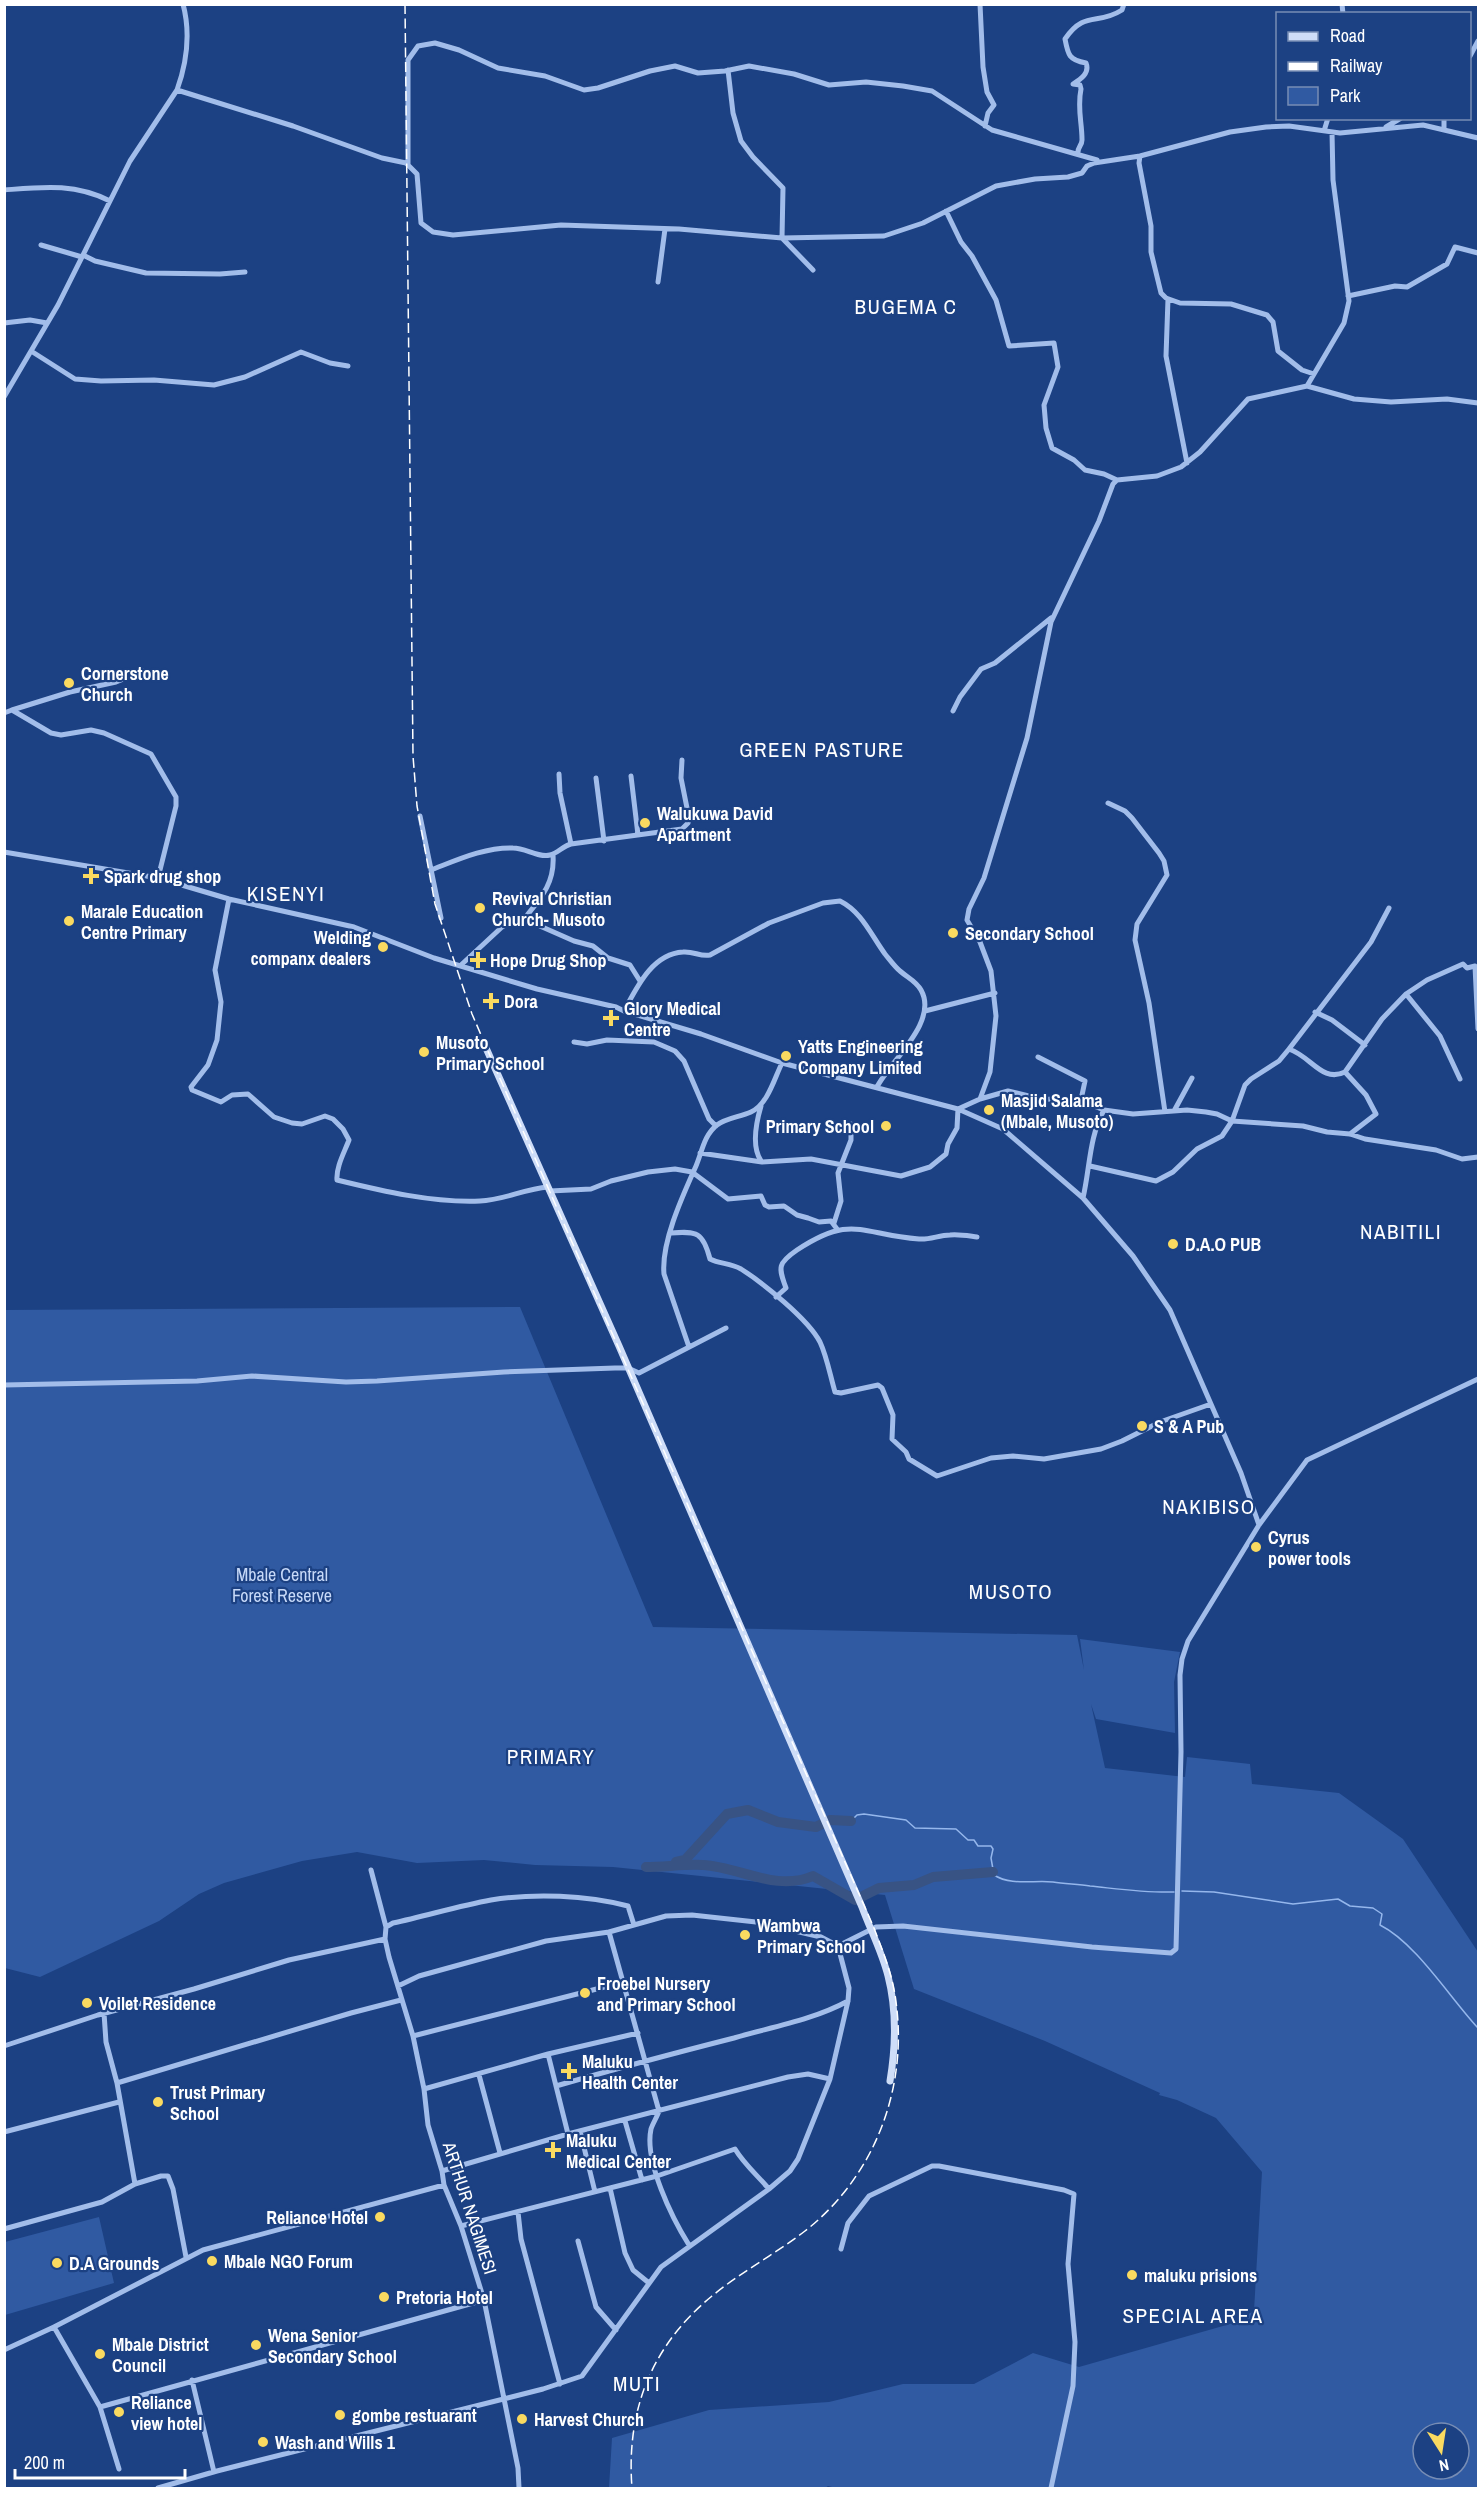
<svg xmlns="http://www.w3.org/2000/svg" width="1483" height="2493" viewBox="0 0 1483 2493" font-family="'Archivo Narrow',sans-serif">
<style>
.green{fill:#305aa2;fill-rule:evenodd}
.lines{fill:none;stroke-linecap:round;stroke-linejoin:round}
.stream{stroke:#95b7ec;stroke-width:1.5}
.river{stroke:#385384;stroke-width:10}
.street{stroke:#a2bdea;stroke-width:5}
.secondary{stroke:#ceddf8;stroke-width:7}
.rail{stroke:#fff;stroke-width:1.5;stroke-dasharray:10 4.5;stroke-linecap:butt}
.poi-dot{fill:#fada60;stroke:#1c4183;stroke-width:2}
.labels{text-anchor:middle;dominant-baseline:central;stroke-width:4.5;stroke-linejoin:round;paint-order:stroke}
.poi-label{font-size:18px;font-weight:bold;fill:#fff;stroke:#1c4183;text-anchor:start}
.park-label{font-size:18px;fill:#c7d9f8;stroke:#1c4183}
.street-label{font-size:18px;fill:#fff;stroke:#1c4183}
.quarter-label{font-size:21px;letter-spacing:1.5px;fill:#fff;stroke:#1c4183}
</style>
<rect width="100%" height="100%" fill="#1c4183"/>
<!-- green -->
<path class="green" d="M520,1307L653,1627L1077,1635L1084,1670L1080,1639L1180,1652L1174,1682L1175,1733L1096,1719L1091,1704L1105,1768L1185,1777L1187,1757L1250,1764L1252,1784L1339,1793L1403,1839L1478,1952V2488H836L828,2486L825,2488H609L612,2438L709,2410L829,2402L903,2384H974L1033,2353L1079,2367L1230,2324L1254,2311L1262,2172L1216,2118L1177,2100L1159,2095L1160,2093L1045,2041L914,1989L885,1895L613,1867L535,1865L484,1860L417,1863L357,1852L302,1861L224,1883L199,1894L159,1921L40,1977L5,1968L4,1310ZM1423,2433H1459V2469H1423Z
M99,2217L114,2283L5,2315V2242Z"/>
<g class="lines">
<!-- stream -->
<path class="stream" d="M851,1821L857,1815L864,1814L906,1820L915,1828L956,1829L968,1840H974L978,1846H991L993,1849L991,1858L994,1875C1011,1886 1033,1880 1053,1882C1065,1884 1078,1884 1090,1886C1119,1889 1145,1893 1174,1892
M1182,1891L1214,1892L1293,1904L1338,1899L1350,1906L1373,1908L1382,1914L1380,1925C1416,1943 1450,1998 1478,2028"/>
<!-- river -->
<path class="river" d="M676,1862L685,1860L727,1814L748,1810L778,1822L816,1827L830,1820L851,1821
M646,1867C665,1867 684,1864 703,1865C740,1867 776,1892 813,1876L855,1900L879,1888L914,1885L933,1877L993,1872"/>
<!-- street -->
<path class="street" d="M980,4L983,67L987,92L994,105L988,113L985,126
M1342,4L1343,14
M1470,56L1478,41
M728,70L733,113L741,141L753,157L783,188L782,238L813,270
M177,90C187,62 191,34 183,4
M1386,127L1401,118
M1444,128V118
M1324,131L1328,118
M1078,154C1077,147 1082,146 1082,140C1082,122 1077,108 1081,89L1080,85L1073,84C1081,79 1090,73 1086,63C1069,60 1068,55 1065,39C1085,10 1097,26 1122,10L1124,4
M1140,156L1139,163L1151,226V252L1161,293L1166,298L1180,303L1231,304L1267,315L1273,322L1278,351L1302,370L1314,374
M408,164V60L418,46L435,43L459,50L498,68L545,76L584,90L598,88L650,71L675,66L698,73L725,71L749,66L794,74L829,85L866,82L903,86L932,91L992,130L1097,160
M4,190C43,187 74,183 110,201
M946,211L961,242L972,256L996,300L1009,346L1054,343L1058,367L1044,405L1046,428L1052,448L1074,460L1085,470L1104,474L1117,480
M41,245L82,257
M83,255L95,261L146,273L220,274L245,272
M658,282L665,229
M1348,296L1395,286L1407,287L1447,264L1455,247L1478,253
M1168,299L1166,356L1187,463
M4,323L30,320L47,323
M31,351L75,379L101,381L154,380L214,385L245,377L301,352L330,363L348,366
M1307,386L1354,399L1391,402L1447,399L1478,403
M4,397L58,305L130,161L177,90L293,126L382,158L406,163L417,174L421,223L433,232L453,235L561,225L679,229L782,238L884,236L923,223L996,186L1035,179L1068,177L1082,173L1087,166L1094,163L1140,156L1230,132L1266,127L1289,126L1340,133L1423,125L1478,138
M12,710L70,692L116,682L143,671
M953,711L960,697L981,669L995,663L1051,618
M4,713L12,710L51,733L61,735L91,730L104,733L151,754L176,797V806L158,878
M559,774L560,793L571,844
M631,776L638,835
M596,778L604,841
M1108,803L1125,811L1132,818L1159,853L1164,861L1167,875L1137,924L1135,940L1149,1003L1165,1112
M420,816L441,918
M4,852L158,878L229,899L354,927L434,958L537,989L616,1007L624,1011L701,1034L782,1063L958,1109L1003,1129L1083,1198L1133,1256L1170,1310L1241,1473L1259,1525
M431,870C457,860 485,847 513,848C526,848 538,858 550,855C558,853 563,846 571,844L682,829L688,823L689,818L681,778L682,760
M229,899L215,970L221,1002L217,1040L208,1065L191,1087L192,1090L221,1102L232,1095L248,1094L274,1117L292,1123L302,1124L325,1116L333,1119L343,1129L349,1140C344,1153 336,1167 337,1180C382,1191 433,1203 480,1201C504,1200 524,1189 548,1187
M524,919C541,898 555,883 553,855
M461,965L502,927L514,920L524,919L574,941L593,946L608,958L630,965L640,981
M1406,994L1440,1036L1460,1079
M624,1011C637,987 652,954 683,952C694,951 700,957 710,955L769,923L823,903L840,901C862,912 871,935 885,954C890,960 895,967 900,971C908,978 916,981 921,990C939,1022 890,1061 877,1087
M925,1011L995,993
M1315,1012L1332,1020L1365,1045
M574,1042L587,1044L607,1040L654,1042L675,1051L684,1061L709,1119L716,1126
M1289,1049L1371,942L1389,908
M1038,1057L1085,1081L1082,1095L1083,1101
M980,1099L990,1072L996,1016L991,971L980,942L967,920L969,909L984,878L1027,738L1051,622L1099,521L1113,484L1117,480L1157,476L1181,467L1200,452L1248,399L1307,386L1344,323L1349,301L1333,180L1332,132
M761,1106C756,1123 751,1146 761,1161
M1174,1111L1192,1078
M1350,1134L1376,1114L1366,1095L1345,1072L1382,1019L1406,994L1427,980L1463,964L1467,968L1475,966L1478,1029
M700,1153L762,1162L811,1159L901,1176L930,1167L946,1154L948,1144L957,1128L958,1109L980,1099L1008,1091L1041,1099L1079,1100L1104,1110L1133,1114L1187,1110L1206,1112L1217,1114L1232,1121L1303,1126L1327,1132L1350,1134L1365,1139L1436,1150L1462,1159L1478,1157
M1090,1166L1156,1181L1173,1172L1197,1149L1222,1136L1232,1121L1245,1085L1251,1079L1279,1061L1289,1049C1312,1057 1322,1083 1345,1072
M550,1191L591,1189L611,1181L648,1172L675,1169L692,1172L728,1199L761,1196L765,1205L769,1207L784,1206L797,1215L808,1218L819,1222L831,1221L837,1229
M1083,1198C1090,1168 1089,1137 1104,1110
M834,1223L841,1201L838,1173L851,1140V1124
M671,1233C697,1231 703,1232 710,1259C720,1264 730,1263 741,1269C763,1283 808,1319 820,1342C827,1357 830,1375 835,1392L841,1393L878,1385L882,1388L893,1415L892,1439L906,1452L909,1459L937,1476L991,1458L1013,1456L1044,1459L1101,1449L1122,1441L1160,1422L1211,1404
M776,1297L786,1288C778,1267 778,1263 797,1250C853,1213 861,1235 919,1239C930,1240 939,1235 950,1235C959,1234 969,1236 977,1237
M689,1347L664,1274C661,1242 683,1195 696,1166C702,1152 704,1135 717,1125C726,1118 740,1117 751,1112C768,1104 774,1079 782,1063
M4,1385L197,1381L252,1376L346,1382L377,1381L504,1372L615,1368H628L639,1373L726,1328
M371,1870L386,1927L385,1939L389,1957L413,2036L424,2089L428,2125L442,2171L444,2185L461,2226L484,2300L518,2468L519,2488
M386,1927L393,1923C426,1916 458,1906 491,1900C534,1893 586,1895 628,1906L634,1925
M609,1932L659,2111C657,2117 653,2123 651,2129C644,2161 672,2218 689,2245
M838,1946L876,1927L903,1926L1092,1947L1171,1953L1176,1949L1181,1752L1180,1675L1182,1659L1188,1641L1259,1525L1307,1460L1478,1379
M104,2013L106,2042L117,2083L135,2184L161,2176H168L173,2189L186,2257
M413,2036L624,1982
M4,2046L98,2015L194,1989L289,1960L385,1939
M548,2054L568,2134
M479,2075L500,2153
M117,2083L351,2013L401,2000
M556,2086C615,2069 675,2053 734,2038C772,2027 813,2020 848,2001
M424,2089L548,2054L638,2033
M625,2121L642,2180
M580,2131L595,2192
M4,2132L119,2102
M442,2171L568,2134L788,2077L808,2074L830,2079
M610,2188L625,2253L633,2270L649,2283
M518,2212L521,2239L560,2384
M461,2226L657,2176L735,2149C744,2164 758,2176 769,2189
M4,2229L102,2202L135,2184
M578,2241L596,2307L616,2330
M841,2249L848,2223L869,2196L932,2166H939L1064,2190L1074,2194L1068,2264L1075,2342L1073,2386L1051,2488
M54,2327L100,2407L119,2469
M4,2350L54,2327L203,2250L444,2185
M192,2380L214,2472
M100,2407L484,2300
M158,2488L217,2471L543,2389L582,2376L661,2267L769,2189L790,2171L798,2159L830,2079L848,2001L849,1988L838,1946L821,1937L756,1922L692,1915L666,1916L609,1932L546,1941L419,1976L398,1986"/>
<!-- secondary -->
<path class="secondary" d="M486,1048L619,1346L862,1907C870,1929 882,1952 888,1976C897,2011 896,2045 890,2081"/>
<!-- rail -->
<path class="rail" d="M405,4L413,756L417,806L435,904L472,1014L494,1065L874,1928C883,1952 893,1976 896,2002C908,2089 874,2177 805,2231C775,2254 741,2272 712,2296C651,2346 626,2411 632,2488"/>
</g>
<!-- markers -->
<g class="poi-dot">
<circle cx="69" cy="683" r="6"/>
<circle cx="645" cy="823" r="6"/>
<path d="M88 867h6v6h6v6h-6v6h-6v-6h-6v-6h6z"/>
<circle cx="480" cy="908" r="6"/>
<circle cx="69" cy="921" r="6"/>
<circle cx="953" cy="933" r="6"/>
<circle cx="383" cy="947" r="6"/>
<path d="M475 951h6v6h6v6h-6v6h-6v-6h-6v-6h6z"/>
<path d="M488 992h6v6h6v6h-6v6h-6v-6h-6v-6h6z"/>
<path d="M608 1009h6v6h6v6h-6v6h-6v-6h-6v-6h6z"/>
<circle cx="424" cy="1052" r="6"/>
<circle cx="786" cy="1056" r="6"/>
<circle cx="989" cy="1110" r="6"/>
<circle cx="886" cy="1126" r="6"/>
<circle cx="1173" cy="1244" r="6"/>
<circle cx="1142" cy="1426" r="6"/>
<circle cx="1256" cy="1547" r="6"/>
<circle cx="745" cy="1935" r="6"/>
<circle cx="585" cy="1993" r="6"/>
<circle cx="87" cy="2003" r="6"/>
<path d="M566 2062h6v6h6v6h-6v6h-6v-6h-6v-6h6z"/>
<circle cx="158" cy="2102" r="6"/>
<path d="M550 2141h6v6h6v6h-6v6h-6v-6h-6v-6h6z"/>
<circle cx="380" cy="2217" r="6"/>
<circle cx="212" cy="2261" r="6"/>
<circle cx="57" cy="2263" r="6"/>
<circle cx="1132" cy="2275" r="6"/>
<circle cx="384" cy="2297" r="6"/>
<circle cx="256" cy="2345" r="6"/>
<circle cx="100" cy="2354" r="6"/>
<circle cx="119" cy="2412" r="6"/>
<circle cx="340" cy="2415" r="6"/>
<circle cx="522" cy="2419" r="6"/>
<circle cx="263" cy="2442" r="6"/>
</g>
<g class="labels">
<!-- poi labels -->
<g class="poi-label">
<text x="81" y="673">Cornerstone<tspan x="81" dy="21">Church</tspan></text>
<text x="657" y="813">Walukuwa David<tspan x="657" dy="21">Apartment</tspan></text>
<text x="104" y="876">Spark drug shop</text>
<text x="492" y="898">Revival Christian<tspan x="492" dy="21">Church- Musoto</tspan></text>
<text x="81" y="911">Marale Education<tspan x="81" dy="21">Centre Primary</tspan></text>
<text x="965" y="933">Secondary School</text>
<text x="371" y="937" text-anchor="end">Welding<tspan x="371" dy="21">companx dealers</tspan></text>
<text x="490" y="960">Hope Drug Shop</text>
<text x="504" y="1001">Dora</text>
<text x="624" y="1008">Glory Medical<tspan x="624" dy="21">Centre</tspan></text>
<text x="436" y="1042">Musoto<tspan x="436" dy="21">Primary School</tspan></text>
<text x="798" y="1046">Yatts Engineering<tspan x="798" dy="21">Company Limited</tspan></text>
<text x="1001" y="1100">Masjid Salama<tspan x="1001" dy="21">(Mbale, Musoto)</tspan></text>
<text x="874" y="1126" text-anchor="end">Primary School</text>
<text x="1185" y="1244">D.A.O PUB</text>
<text x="1154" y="1426">S &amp; A Pub</text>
<text x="1268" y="1537">Cyrus<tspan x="1268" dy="21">power tools</tspan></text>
<text x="757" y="1925">Wambwa<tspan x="757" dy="21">Primary School</tspan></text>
<text x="597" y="1983">Froebel Nursery<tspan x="597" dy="21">and Primary School</tspan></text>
<text x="99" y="2003">Voilet Residence</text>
<text x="582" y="2061">Maluku<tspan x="582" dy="21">Health Center</tspan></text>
<text x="170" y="2092">Trust Primary<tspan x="170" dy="21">School</tspan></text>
<text x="566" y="2140">Maluku<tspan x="566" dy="21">Medical Center</tspan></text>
<text x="368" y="2217" text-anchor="end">Reliance Hotel</text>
<text x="224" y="2261">Mbale NGO Forum</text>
<text x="69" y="2263">D.A Grounds</text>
<text x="1144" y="2275">maluku prisions</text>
<text x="396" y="2297">Pretoria Hotel</text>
<text x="268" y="2335">Wena Senior<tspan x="268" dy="21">Secondary School</tspan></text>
<text x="112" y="2344">Mbale District<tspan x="112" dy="21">Council</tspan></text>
<text x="131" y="2402">Reliance<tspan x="131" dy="21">view hotel</tspan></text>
<text x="352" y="2415">gombe restuarant</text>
<text x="534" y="2419">Harvest Church</text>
<text x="275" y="2442">Wash and Wills 1</text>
</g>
<!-- park labels -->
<g class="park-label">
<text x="282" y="1574">Mbale Central<tspan x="282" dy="21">Forest Reserve</tspan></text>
</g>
<!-- street labels -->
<g class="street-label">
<text transform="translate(470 2208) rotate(72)">ARTHUR NAGIMESI</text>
</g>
<!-- quarter labels -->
<g class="quarter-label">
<text x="906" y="306">BUGEMA C</text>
<text x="822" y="749">GREEN PASTURE</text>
<text x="286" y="893">KISENYI</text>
<text x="1401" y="1231">NABITILI</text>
<text x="1209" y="1506">NAKIBISO</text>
<text x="1011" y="1591">MUSOTO</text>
<text x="551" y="1756">PRIMARY</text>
<text x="1193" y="2315">SPECIAL AREA</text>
<text x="637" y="2383">MUTI</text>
</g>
</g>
<!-- border -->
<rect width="1483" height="2493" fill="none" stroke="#ffffff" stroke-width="12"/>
<!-- legend -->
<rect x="1276" y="12" width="195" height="108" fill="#1c4183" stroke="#778db5" stroke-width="1.5"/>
<rect x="1288" y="32" width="30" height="9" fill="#ceddf8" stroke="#778db5" stroke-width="1.5"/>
<text x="1330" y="42" font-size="18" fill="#ffffff">Road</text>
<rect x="1288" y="62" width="30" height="9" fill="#ffffff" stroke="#778db5" stroke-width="1.5"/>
<text x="1330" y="72" font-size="18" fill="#ffffff">Railway</text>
<rect x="1288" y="87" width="30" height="18" fill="#305aa2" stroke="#778db5" stroke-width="1.5"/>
<text x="1330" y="102" font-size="18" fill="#ffffff">Park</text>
<!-- north arrow -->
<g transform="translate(1441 2451) rotate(168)"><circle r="28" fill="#1c4183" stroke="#778db5" stroke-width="1.5"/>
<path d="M0-4.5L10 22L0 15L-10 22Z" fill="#fada60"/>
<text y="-9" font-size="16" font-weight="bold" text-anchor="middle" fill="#ffffff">N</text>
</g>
<!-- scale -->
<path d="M15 2469v9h170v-9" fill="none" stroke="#ffffff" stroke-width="3"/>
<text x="24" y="2469" font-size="18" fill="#ffffff" stroke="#1c4183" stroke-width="4.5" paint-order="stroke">200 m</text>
</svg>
